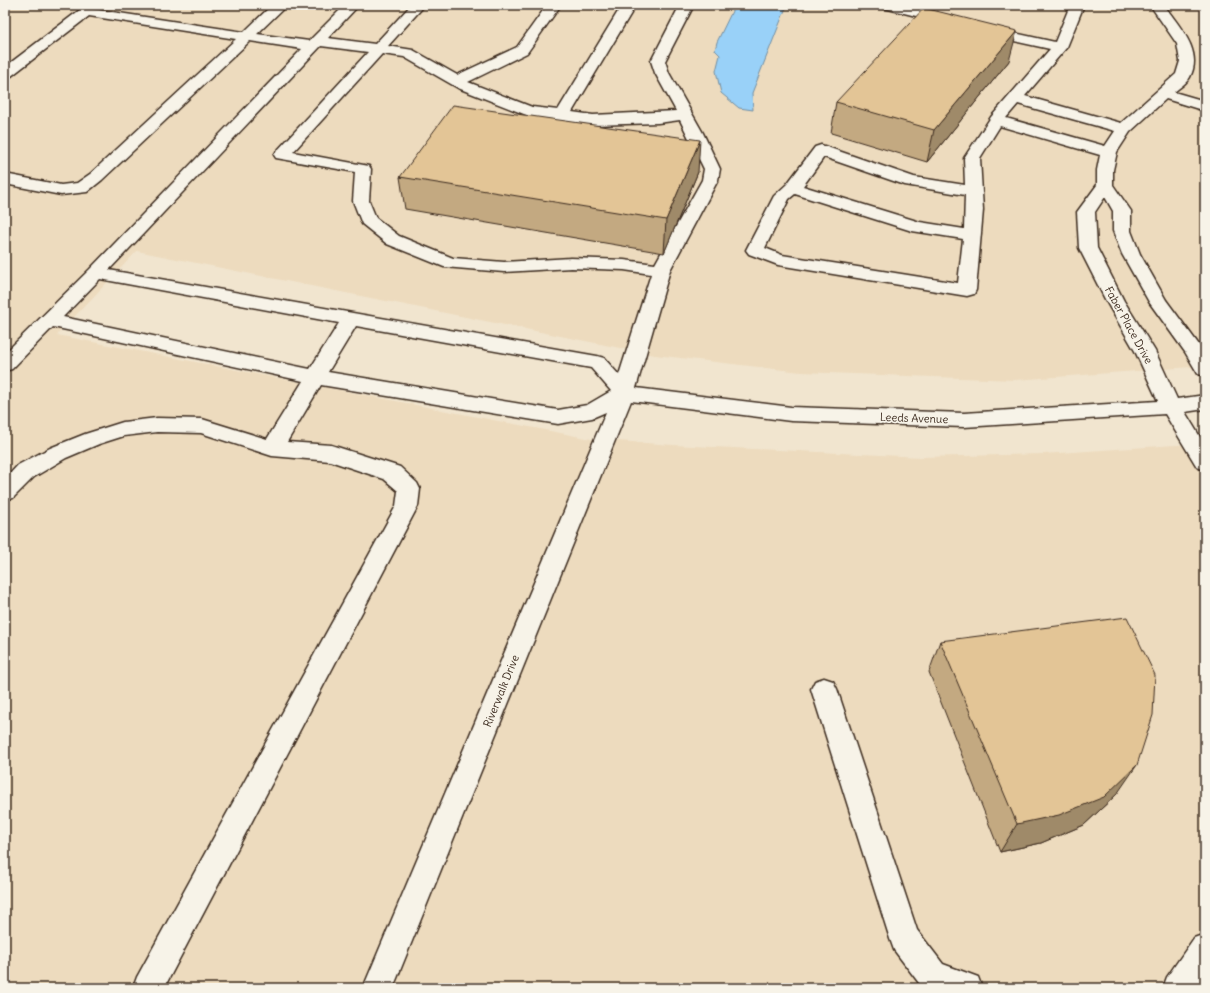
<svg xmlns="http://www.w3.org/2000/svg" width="1210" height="993" viewBox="0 0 1210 993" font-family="Delius,sans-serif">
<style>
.built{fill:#eddbbe}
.water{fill:#99d1f8;stroke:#738ea1}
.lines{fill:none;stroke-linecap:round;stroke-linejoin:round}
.minor-casing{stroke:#3b2a1e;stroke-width:3}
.minor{fill:#f7f3e8;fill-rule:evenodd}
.wall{fill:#c3a981;stroke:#3b2a1e}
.shaded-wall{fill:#9f8a69;stroke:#3b2a1e}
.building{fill:#e3c596;stroke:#3b2a1e}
.labels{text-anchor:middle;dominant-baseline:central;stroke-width:3.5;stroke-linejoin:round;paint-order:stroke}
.street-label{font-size:11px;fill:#3b2a1e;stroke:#f7f3e8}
</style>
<rect width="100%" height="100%" fill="#f1e5cf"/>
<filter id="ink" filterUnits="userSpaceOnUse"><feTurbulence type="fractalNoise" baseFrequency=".025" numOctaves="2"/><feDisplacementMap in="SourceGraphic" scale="8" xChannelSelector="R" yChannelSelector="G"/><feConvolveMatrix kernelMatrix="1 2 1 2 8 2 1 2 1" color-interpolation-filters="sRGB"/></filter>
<g filter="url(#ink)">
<!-- built -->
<path class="built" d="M5,5H1205V366L1015,380L801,372L655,355L137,251L57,335L591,439L673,445L922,457L1044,454L1205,443V988H5Z"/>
<!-- water -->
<path class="water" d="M735,5H787L752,93L753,110L739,108L721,93L716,71L720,55L715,50L717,42Z"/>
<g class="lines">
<defs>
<path id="minor" d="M272,5H287L257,34L309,41L345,5H359L328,38L375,44L411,5H425L388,46L413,50L457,75L517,47L547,5H561L527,53L468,82L532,107L558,110L622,5H636L572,112L593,115L676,111L655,73L651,61L680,5H694L665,61L669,73L703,133L720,169L718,180L670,270L636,388L791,407L964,413L1158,401L1135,351L1106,301L1079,248L1077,212L1097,185V170L1100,155L1000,126L980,158L983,210L976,290L974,294L967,296L778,265L749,254L746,250L774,196L787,184L815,147L821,145L827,147L914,177L965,185L964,158L991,117L1050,49L982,34L980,31L982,28L987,27L1055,42L1069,8L1067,5H1084L1067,47L1025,96L1121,123L1176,74L1180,61L1177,44L1150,5H1164C1178,25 1204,51 1190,77C1187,83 1179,88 1174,92L1205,101V111L1166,99L1130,132L1117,152L1113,170V185L1131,211V231L1140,254L1166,300L1205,353V376L1198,374L1185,352L1149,302L1122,254L1113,231V211L1105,197L1095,212L1097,248L1124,301L1155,351L1177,399L1205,395V409L1185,412L1205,445V470L1197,467L1165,414L964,427L791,421L631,401L393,988H363L606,412L592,418L558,424L321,385L287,442L331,445L400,467L417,483L420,489L418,506L164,988H133L137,977L396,506L398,491L384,479L330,461L272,456L201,433L157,432L124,436L99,444L66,458L34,477L13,498L5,500V479L18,465L50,448L85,434L123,422L157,418L202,419L267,439L303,381L53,327L12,369L5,371V353L90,269L302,49L250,41L102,180L87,192L61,195L5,184V174L61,185L77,183L90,174L236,39L89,16L10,77L5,78V67L81,9L86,8L244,32ZM321,46L368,52L276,152L274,155L276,158L355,172L353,201L362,224L387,244L444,267L504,272L571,268L624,270L651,274L619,375L604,358L597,356L109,270ZM382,54L404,57L458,88L529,116L593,125L658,123L680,120L704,169L702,180L655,264L624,260L571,258L504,262L453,258L399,236L376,218L369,201L371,169L369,166L293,152ZM1018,104L1115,131L1105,146L1006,118ZM824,157L905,185L965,195L964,229L920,222L803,186ZM795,194L912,231L963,239L958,283L782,255L765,248L789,199ZM100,279L339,323L310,369L63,317ZM356,326L591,368L611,391L587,405L558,410L328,372Z
M882,5H905L953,17L955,20L953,23L948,24L884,8Z
M824,678L833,681L837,689L917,930L943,964L978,977L982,988H925L922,987L894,950L890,939L811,689L815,681Z
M1205,934V975L1196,988H1163L1167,977L1194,938Z"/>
</defs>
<!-- minor casing -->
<use href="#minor" class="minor-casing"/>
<!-- minor -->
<use href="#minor" class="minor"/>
</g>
<!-- wall -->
<path class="wall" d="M1009,61L927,162L831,133L836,102Z
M698,172L664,253L405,209L400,177Z
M940,641L1117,794L1084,825L1041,843L1000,852L929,672Z"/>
<!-- shaded-wall -->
<path class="shaded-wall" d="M1017,31L1009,61L927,162L934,130Z
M700,140L698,172L664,253L666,220Z
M1137,765L1117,794L1084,825L1041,843L1000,852L1017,824Z"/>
<!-- building -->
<path class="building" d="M924,8L1017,31L934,130L836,102Z
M453,105L700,140L666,220L400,177Z
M1127,617L1155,675L1153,715L1137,765L1104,797L1059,815L1017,824L940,641Z"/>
</g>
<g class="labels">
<!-- street labels -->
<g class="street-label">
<text transform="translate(1129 325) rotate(61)">Faber Place Drive</text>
<text transform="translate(914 418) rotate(2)">Leeds Avenue</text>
<text transform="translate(501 691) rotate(-68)">Riverwalk Drive</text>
</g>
</g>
<!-- margin -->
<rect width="1210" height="993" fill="none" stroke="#f7f3e8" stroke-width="20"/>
<rect x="10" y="10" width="1190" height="973" fill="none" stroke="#3b2a1e" stroke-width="1.5" filter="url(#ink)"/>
</svg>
